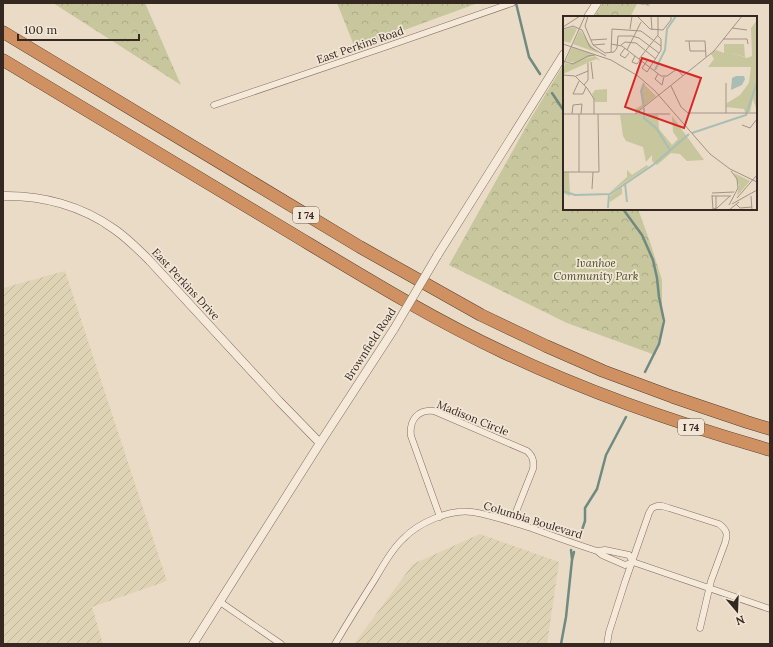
<svg xmlns="http://www.w3.org/2000/svg" width="773" height="647" viewBox="0 0 773 647" font-family="Lora,serif">
<style>
.farmland{fill:url(#farmland-furrows)}
.forest{fill:url(#forest-crowns)}
.lines{fill:none;stroke-linecap:round;stroke-linejoin:round}
.stream{stroke:#6f8b81;stroke-width:2.5}
.minor-casing{stroke:#836d5e;stroke-width:7}
.tertiary-casing{stroke:#836d5e;stroke-width:9}
.motorway-casing{stroke:#523d32;stroke-width:13}
.minor{stroke:#f5e9da;stroke-width:6}
.tertiary{stroke:#f5e9da;stroke-width:8}
.motorway{stroke:#cf9162;stroke-width:12}
.tertiary-bridge-casing{stroke:#836d5e;stroke-width:9;stroke-linecap:butt}
.tertiary-bridge{stroke:#f5e9da;stroke-width:8}
.labels{text-anchor:middle;dominant-baseline:central;stroke-width:3.5;stroke-linejoin:round;paint-order:stroke}
.shield{fill:#f2e6d6;stroke:#6e6157;stroke-width:1}
.shield-label{font-size:10px;font-weight:bold;fill:#352821}
.street-label{font-size:11px;fill:#352821;stroke:#f2e6d6}
.park-label{font-size:11px;font-style:italic;fill:#4b4f29;stroke:#f2e6d6}
.inset-river{fill:none;stroke:#a8beb5;stroke-width:2}
.inset-road{fill:none;stroke:#a29385;stroke-width:1}
.view{fill:#d62828;fill-opacity:0.15;stroke:#d62828;stroke-width:2}
.inset-edge{fill:none;stroke:#352821;stroke-width:2}
</style>
<defs>
<pattern id="farmland-furrows" width="10" height="10" patternUnits="userSpaceOnUse"><rect width="10" height="10" fill="#ded3b5"/><path d="M-1 1l2-2M0 10L10 0M9 11l2-2" fill="none" stroke="#bfb59b"/></pattern>
<pattern id="forest-crowns" width="20" height="18" patternUnits="userSpaceOnUse"><rect width="20" height="18" fill="#c7c69c"/><path d="M2 6a3 3 0 1 1 6 0M12 15a3 3 0 1 1 6 0" fill="none" stroke="#acaa86"/></pattern>
</defs>
<rect width="100%" height="100%" fill="#eadbc7"/>
<!-- farmland -->
<path class="farmland" d="M65,271L167,581L92,607L103,644H3V288Z
M480,534L559,562L547,644H354L413,564Z"/>
<!-- forest -->
<path class="forest" d="M53,3H145L181,85Z
M337,3H478L355,48Z
M603,3H649L650,6L637,4L630,17H594Z
M564,64V209H638L650,242L662,280V328L655,355L567,323L449,265L531,118Z"/>
<g class="lines">
<!-- stream -->
<path class="stream" d="M516,3L529,57L540,74
M552,93L564,111
M623,209L642,235L653,260L657,278L659,297L664,321L659,344L645,372
M580,536L585,521V508L597,489L606,455L626,417
M571,550L572,559
M561,644L566,617L572,560L574,552"/>
<defs>
<path id="minor" d="M214,105L388,46L512,3
M440,517L411,436C409,420 418,409 434,411L527,451C533,456 534,461 533,469L512,522
M597,551L602,555L625,565L633,562
M220,602L281,644
M335,644C348,622 361,601 375,579C383,566 391,550 403,539C418,523 449,509 472,512C492,515 511,522 531,528C553,536 575,544 597,551L605,550L629,555L633,562L770,609
M607,644L609,632L625,582L649,513L652,508L657,506H662L669,508L719,524C727,530 728,534 725,543L711,581L700,628"/>
<path id="tertiary" d="M588,17L597,3
M3,196C42,195 82,206 114,229C127,238 138,249 149,260L279,401L320,443
M437,256L564,54
M193,644L320,443L394,329"/>
<path id="motorway" d="M3,32L360,247L481,315L546,346L603,371L673,397L747,422L770,429
M3,60C92,114 182,167 271,221C348,267 424,315 505,353C591,394 679,424 770,450"/>
</defs>
<!-- minor casing -->
<use href="#minor" class="minor-casing"/>
<!-- tertiary casing -->
<use href="#tertiary" class="tertiary-casing"/>
<!-- motorway casing -->
<use href="#motorway" class="motorway-casing"/>
<!-- minor -->
<use href="#minor" class="minor"/>
<!-- tertiary -->
<use href="#tertiary" class="tertiary"/>
<!-- motorway -->
<use href="#motorway" class="motorway"/>
<defs>
<path id="tertiary-bridge" d="M394,329L437,256"/>
</defs>
<!-- tertiary-bridge casing -->
<use href="#tertiary-bridge" class="tertiary-bridge-casing"/>
<!-- tertiary-bridge -->
<use href="#tertiary-bridge" class="tertiary-bridge"/>
</g>
<g class="labels">
<!-- shield labels -->
<g class="shield">
<rect x="293" y="207" width="26" height="16" rx="3"/>
<rect x="678" y="419" width="26" height="16" rx="3"/>
</g>
<g class="shield-label">
<text x="306" y="215">I 74</text>
<text x="691" y="427">I 74</text>
</g>
<!-- street labels -->
<g class="street-label">
<text transform="translate(360 45) rotate(-19)">East Perkins Road</text>
<text transform="translate(186 284) rotate(47)">East Perkins Drive</text>
<text transform="translate(370 344) rotate(-57)">Brownfield Road</text>
<text transform="translate(473 418) rotate(22)">Madison Circle</text>
<text transform="translate(533 520) rotate(17)">Columbia Boulevard</text>
</g>
<!-- park labels -->
<g class="park-label">
<text x="596" y="263">Ivanhoe<tspan x="596" dy="13">Community Park</tspan></text>
</g>
</g>
<!-- overview -->
<g transform="translate(563 16)">
<rect width="194" height="194" fill="#eadbc7"/>
<path d="M10,11L14,13L7,27L0,25V14ZM17,14L25,26L35,37L10,28ZM168,28H181L182,41L168,37ZM9,31L32,39L12,47L3,45ZM153,34L161,37V51H145L151,43L148,38ZM32,40L38,45L33,43L0,58L2,47L7,48ZM171,157L187,165L174,180L176,169Z" fill="#c7c69c"/>
<path d="M194,4V95L190,83L187,96H182L181,93L163,91L164,87L177,79L186,67L188,51H161V28H168V37L184,42L189,40L188,12ZM80,67L93,80L73,97L71,94L79,89L78,73ZM44,73V86H32L29,78L32,74ZM57,99H95L96,113L109,129L115,123L110,116L109,100L141,144L124,145L117,138L108,137L94,149L89,145V139L83,146L80,131L63,125L60,120ZM84,149L85,151L46,177L64,161V154L69,159ZM0,156H6L7,180L0,177ZM59,171V178L47,186V180Z" fill="#c7c69c"/>
<path d="M173,60H181L182,63L179,69L168,74L169,62Z" fill="#a8beb5"/>
<path class="inset-river" d="M92,54L102,34L104,13L113,0M81,67L78,75L81,90M81,92V102L93,112L107,134M129,117L183,99L194,66M62,167L64,186M0,175L12,179L47,178L90,149L126,118M45,192L46,178"/>
<path class="inset-road" d="M25,0L22,10L30,29L42,37L51,36L54,32L55,20H69L76,22L96,37M74,0L87,13L100,14L108,4V0M88,0L89,14M0,11L17,0M169,12L184,14M0,13L10,10L19,14L27,31L43,40M67,13L69,0M160,23H184L185,28M28,24L44,23M122,25H142L143,41M126,25L127,35H143M0,28L48,44L75,60L92,75L147,138L167,153L194,166M48,28L59,30L98,60H104L114,53L120,60M30,29L42,28M58,29L62,26L73,27L93,43M62,32L57,39L62,42L66,37M64,34L78,6M48,36L49,13L78,15L98,30M72,40L69,46L74,48L77,44M76,43L95,19V0M0,45L10,48L25,40L32,39M84,45L79,52L84,56L98,34V23L94,19M28,46L30,63M0,49L22,0M95,58L92,63L99,69L101,61M0,59L12,60L24,72L31,83V98M13,60L25,55M16,65L10,78H20L23,71M21,69L25,64V47M108,70L118,91L125,97H194M163,97V67M0,98H107M9,98L10,89L19,88L18,98M16,98V156M72,98L151,35L179,0M179,109L187,112L194,103M0,156H36L35,98M29,173L30,156M149,177L171,176M149,179L150,194M149,180H168M153,180V193M188,180L189,194M174,182L194,159M169,188L194,174M173,188L177,192L189,191M166,189L175,172L174,163L168,155M150,193L154,192L167,180M166,194L176,186"/>
<path class="view" d="M79,42L138,62L121,112L62,91Z"/>
<rect width="194" height="194" class="inset-edge"/>
</g>
<!-- border -->
<rect width="773" height="647" fill="none" stroke="#352821" stroke-width="8"/>
<!-- north arrow -->
<g transform="translate(737 611) rotate(161)" stroke="#f2e6d6" stroke-width="3" paint-order="stroke">
<path d="M0-3L7 15L0 10L-7 15Z" fill="#352821"/>
<text y="-6" font-size="11" font-weight="bold" text-anchor="middle" fill="#352821">N</text>
</g>
<!-- scale -->
<path d="M18 34v6h121v-6" fill="none" stroke="#352821" stroke-width="2"/>
<text x="24" y="34" font-size="12" fill="#352821" stroke="#f2e6d6" stroke-width="3" paint-order="stroke">100 m</text>
</svg>
